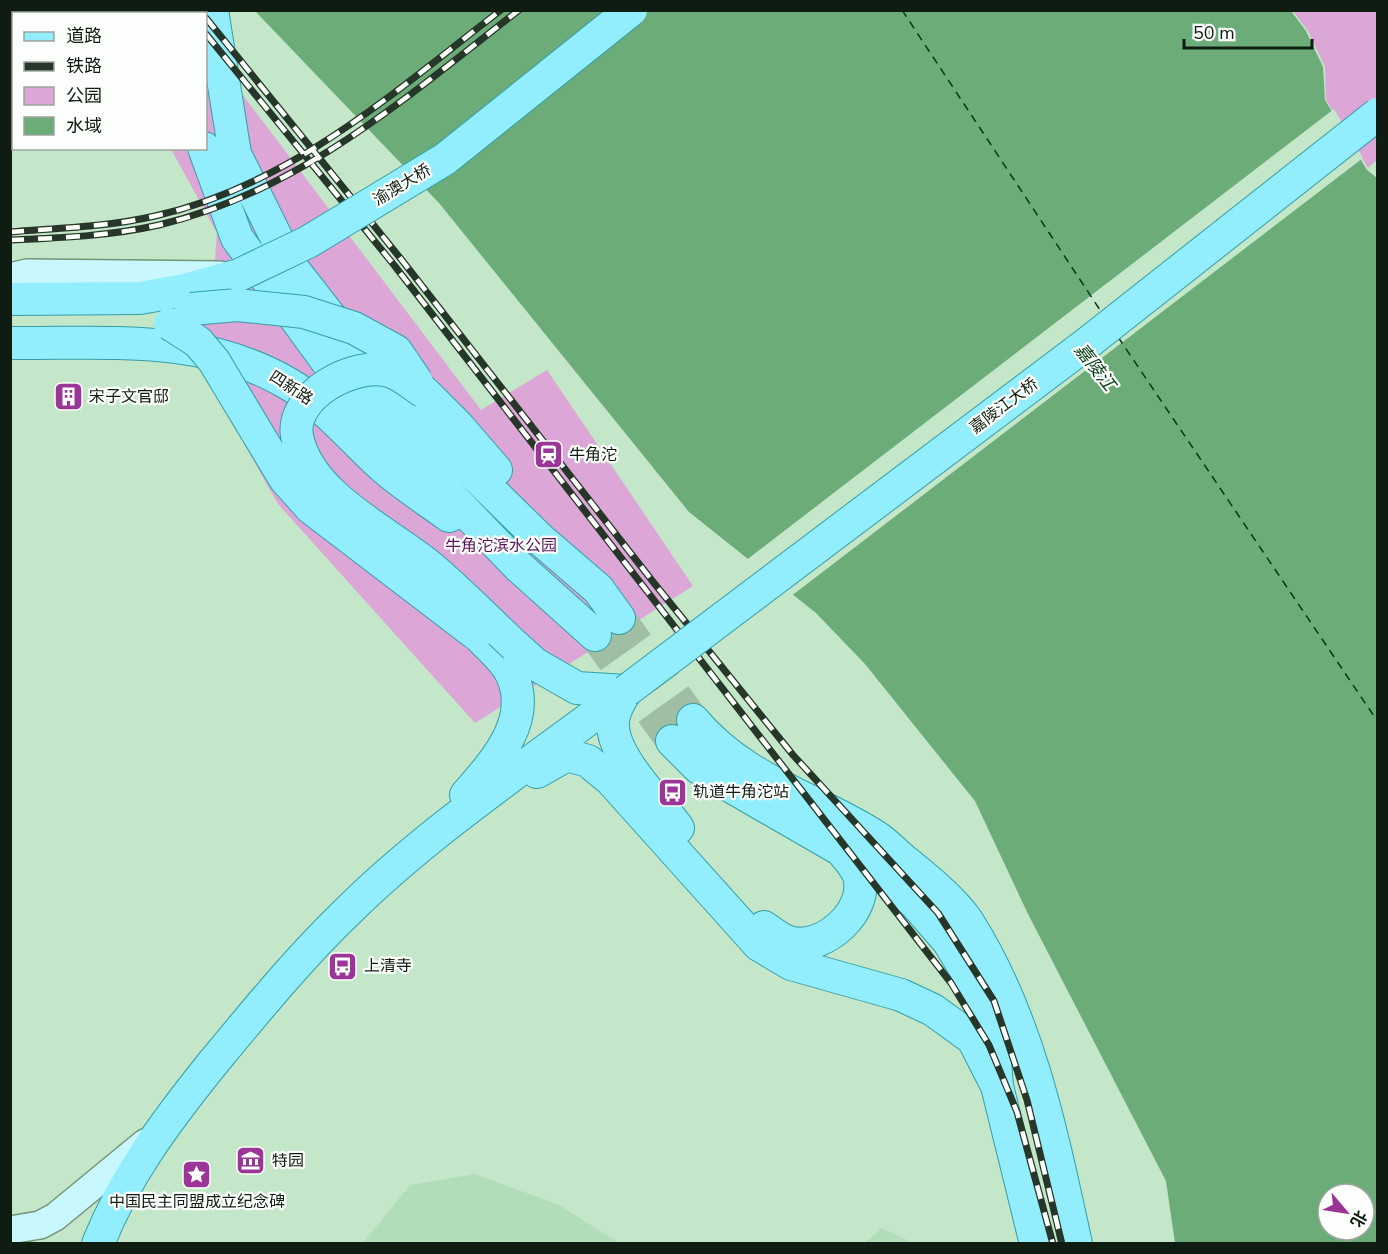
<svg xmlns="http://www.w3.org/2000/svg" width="1388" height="1254" viewBox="0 0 1388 1254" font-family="'Nunito Sans','Noto Sans SC',sans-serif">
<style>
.built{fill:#b2ddb9}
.green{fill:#dca6d7}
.water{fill:#6cac78;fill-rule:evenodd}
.pier{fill:#c3e7c8}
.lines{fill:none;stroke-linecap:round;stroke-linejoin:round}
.ferry{stroke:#043815;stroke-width:1.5;stroke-dasharray:8 6;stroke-linecap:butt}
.primary-tunnel{stroke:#9fbea3;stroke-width:32;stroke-dasharray:32 16;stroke-linecap:butt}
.secondary-casing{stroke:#729477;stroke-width:30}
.primary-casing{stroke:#359da8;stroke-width:34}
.secondary{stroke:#c9f7fe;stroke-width:27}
.primary{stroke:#92eefc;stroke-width:32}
.rail-casing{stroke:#263628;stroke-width:7}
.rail{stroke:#fbfefb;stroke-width:4.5;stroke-dasharray:14;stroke-linecap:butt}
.primary-bridge-casing{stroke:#359da8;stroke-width:34;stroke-linecap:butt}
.primary-bridge{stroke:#92eefc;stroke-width:32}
.labels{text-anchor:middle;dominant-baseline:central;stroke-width:4.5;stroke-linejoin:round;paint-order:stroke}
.street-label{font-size:16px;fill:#0f1c11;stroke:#fbfefb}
.poi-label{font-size:16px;fill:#0f1c11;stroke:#fbfefb;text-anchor:start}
.park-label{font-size:16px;fill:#5a1458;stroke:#fbfefb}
.water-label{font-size:18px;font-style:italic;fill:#043815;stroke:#fbfefb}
</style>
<rect width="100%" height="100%" fill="#c3e7c8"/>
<!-- built -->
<path class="built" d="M475,1174L559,1205L619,1243H363L410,1185Z
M882,1228L911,1242L914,1243H864Z"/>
<!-- green -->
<path class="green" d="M146,11L147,13L21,14L19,11Z
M1293,11H1377V160L1368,168L1326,100L1325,67L1308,31Z
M206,64L239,90L481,410L547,370L693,586L475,723L278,504L199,363L195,320L215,260L217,233L171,149L206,148Z"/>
<!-- water -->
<path class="water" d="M255,11H1291L1306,31L1323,67L1325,100L1367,170L1377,178V1243H1175L1166,1181L1028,914L975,801L865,664L816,613L689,512L439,203ZM1328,1194H1364V1230H1328Z"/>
<!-- pier -->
<path class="pier" d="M1334,109L1363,158L790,597L745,561Z"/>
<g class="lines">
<!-- ferry -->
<path class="ferry" d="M902,10L1102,313
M1118,337L1378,722"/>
<!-- primary-tunnel -->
<path class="primary-tunnel" d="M619,618L693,720
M595,635L672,741"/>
<defs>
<path id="secondary" d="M10,277L27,273L220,275
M10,1230L40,1225L55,1217L145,1143"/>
<path id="primary" d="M176,10L177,14
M212,10L235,154L290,265L385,387L541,540L598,589L619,618
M204,148L237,238L347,389L518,566L595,635
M10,299L140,298L185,290L239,275
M10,343C105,344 202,333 287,383C324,404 352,439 383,467C404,485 427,500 449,516
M424,392L458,426L496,470
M515,646L535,664L577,688L626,691
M626,691C620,700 614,710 613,721C610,755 658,801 678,828
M693,720C743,780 811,796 875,836C886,843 896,854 906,862C927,879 953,900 968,922C1029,1018 1052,1134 1076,1244
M672,741L699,768L874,869L915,903L948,941L976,987L993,1037L997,1086L1036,1244
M537,772L567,755L588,761L610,779L759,945L791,964L901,995L933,1010L973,1039L997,1086
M466,795C495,762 534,719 511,673C505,660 491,649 481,638
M764,927C772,933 782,941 792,943C825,950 869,910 859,876C855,865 847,857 840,849
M98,1244C125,1176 167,1120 212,1064C255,1012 299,958 348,911C430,830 534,761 626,691"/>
</defs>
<!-- secondary casing -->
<use href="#secondary" class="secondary-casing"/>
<!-- primary casing -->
<use href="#primary" class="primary-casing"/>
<!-- secondary -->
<use href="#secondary" class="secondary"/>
<!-- primary -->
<use href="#primary" class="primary"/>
<defs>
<path id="rail" d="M186,10L189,14
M206,18L401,259L654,583L793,755L938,913L994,1001L1027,1100L1062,1244
M206,34L394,265L951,983L989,1045L1017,1112L1053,1244
M10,232C59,228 107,227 155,216C291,185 393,93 501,10
M10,240C61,238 110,236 159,225C299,192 408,96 519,10"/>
</defs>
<!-- rail casing -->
<use href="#rail" class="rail-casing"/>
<!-- rail -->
<use href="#rail" class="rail"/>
<defs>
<path id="primary-bridge" d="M239,275L308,242L445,159L631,10
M191,309L237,305L304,312L354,328L396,351L417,382
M170,324L198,342L214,361L285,479L311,508L476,634
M424,392C414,386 401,374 389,371C354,361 290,396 297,436C308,495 385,530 428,565C458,590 486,619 515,646
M626,691L1085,345L1378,114"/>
</defs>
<!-- primary-bridge casing -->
<use href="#primary-bridge" class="primary-bridge-casing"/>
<!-- primary-bridge -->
<use href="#primary-bridge" class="primary-bridge"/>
</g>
<!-- icons -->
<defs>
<symbol id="building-square" viewBox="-11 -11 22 22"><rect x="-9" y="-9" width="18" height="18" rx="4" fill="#9c3598" stroke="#fbfefb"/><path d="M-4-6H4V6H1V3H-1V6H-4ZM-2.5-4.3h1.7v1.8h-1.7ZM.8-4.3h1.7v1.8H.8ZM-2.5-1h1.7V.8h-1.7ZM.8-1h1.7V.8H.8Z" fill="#fff"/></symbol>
<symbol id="station-square" viewBox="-11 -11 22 22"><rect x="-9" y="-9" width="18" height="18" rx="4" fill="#9c3598" stroke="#fbfefb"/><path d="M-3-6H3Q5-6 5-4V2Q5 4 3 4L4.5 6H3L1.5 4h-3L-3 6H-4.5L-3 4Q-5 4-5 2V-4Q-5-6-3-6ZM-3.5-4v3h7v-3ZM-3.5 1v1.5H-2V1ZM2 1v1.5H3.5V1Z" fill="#fff"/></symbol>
<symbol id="bus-square" viewBox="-11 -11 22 22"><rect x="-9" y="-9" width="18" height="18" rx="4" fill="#9c3598" stroke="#fbfefb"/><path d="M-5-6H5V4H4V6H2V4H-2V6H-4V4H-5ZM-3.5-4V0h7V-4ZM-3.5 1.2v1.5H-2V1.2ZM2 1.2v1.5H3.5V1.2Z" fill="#fff"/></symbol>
<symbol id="museum-square" viewBox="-11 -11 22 22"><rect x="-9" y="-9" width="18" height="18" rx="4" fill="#9c3598" stroke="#fbfefb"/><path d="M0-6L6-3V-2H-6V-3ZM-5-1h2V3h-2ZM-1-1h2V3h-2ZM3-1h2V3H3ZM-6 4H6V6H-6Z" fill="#fff"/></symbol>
<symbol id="sight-square" viewBox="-11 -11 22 22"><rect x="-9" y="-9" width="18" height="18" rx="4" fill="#9c3598" stroke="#fbfefb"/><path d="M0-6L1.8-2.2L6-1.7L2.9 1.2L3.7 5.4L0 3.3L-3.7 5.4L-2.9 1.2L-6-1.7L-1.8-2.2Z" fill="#fff"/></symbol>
</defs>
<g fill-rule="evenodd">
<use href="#building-square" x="52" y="380" width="33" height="33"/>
<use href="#station-square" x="532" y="438" width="33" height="33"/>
<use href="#bus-square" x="656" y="776" width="33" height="33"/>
<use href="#bus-square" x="326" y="950" width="33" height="33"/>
<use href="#museum-square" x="234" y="1144" width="33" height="33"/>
<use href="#sight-square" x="180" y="1158" width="33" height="33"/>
</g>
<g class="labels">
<!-- street labels -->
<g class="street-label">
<text transform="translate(402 185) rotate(-31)">渝澳大桥</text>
<text transform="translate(291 388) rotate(33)">四新路</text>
<text transform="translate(1004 406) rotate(-37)">嘉陵江大桥</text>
</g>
<!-- poi labels -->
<g class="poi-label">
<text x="89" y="397">宋子文官邸</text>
<text x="569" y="455">牛角沱</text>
<text x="693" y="792">轨道牛角沱站</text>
<text x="364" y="966">上清寺</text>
<text x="272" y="1161">特园</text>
<text x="197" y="1202" text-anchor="middle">中国民主同盟成立纪念碑</text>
</g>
<!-- park labels -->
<g class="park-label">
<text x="501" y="546">牛角沱滨水公园</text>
</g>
<!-- water labels -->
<g class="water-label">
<text transform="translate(1095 367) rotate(52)">嘉陵江</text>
</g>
</g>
<!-- border -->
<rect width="1388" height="1254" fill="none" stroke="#0f1c11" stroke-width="24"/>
<!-- legend -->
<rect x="12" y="12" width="195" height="138" fill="#fbfefb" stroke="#9da49d" stroke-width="1.5"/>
<rect x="24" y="32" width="30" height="9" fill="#92eefc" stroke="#9da49d" stroke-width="1.5"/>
<text x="66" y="42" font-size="18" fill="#0f1c11">道路</text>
<rect x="24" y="62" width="30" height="9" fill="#263628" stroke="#9da49d" stroke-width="1.5"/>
<text x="66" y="72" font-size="18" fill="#0f1c11">铁路</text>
<rect x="24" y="87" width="30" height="18" fill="#dca6d7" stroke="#9da49d" stroke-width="1.5"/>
<text x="66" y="102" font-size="18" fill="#0f1c11">公园</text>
<rect x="24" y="117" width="30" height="18" fill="#6cac78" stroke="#9da49d" stroke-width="1.5"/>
<text x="66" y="132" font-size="18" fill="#0f1c11">水域</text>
<!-- north arrow -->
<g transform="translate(1346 1212) rotate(119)"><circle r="28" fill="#fbfefb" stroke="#9da49d" stroke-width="1.5"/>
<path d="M0-4.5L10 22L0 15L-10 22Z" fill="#9c3598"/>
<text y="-9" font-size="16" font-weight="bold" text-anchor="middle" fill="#0f1c11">北</text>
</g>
<!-- scale -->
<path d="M1184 39v9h128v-9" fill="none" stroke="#0f1c11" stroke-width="3"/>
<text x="1193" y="39" font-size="18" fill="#0f1c11" stroke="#fbfefb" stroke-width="4.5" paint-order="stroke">50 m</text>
</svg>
